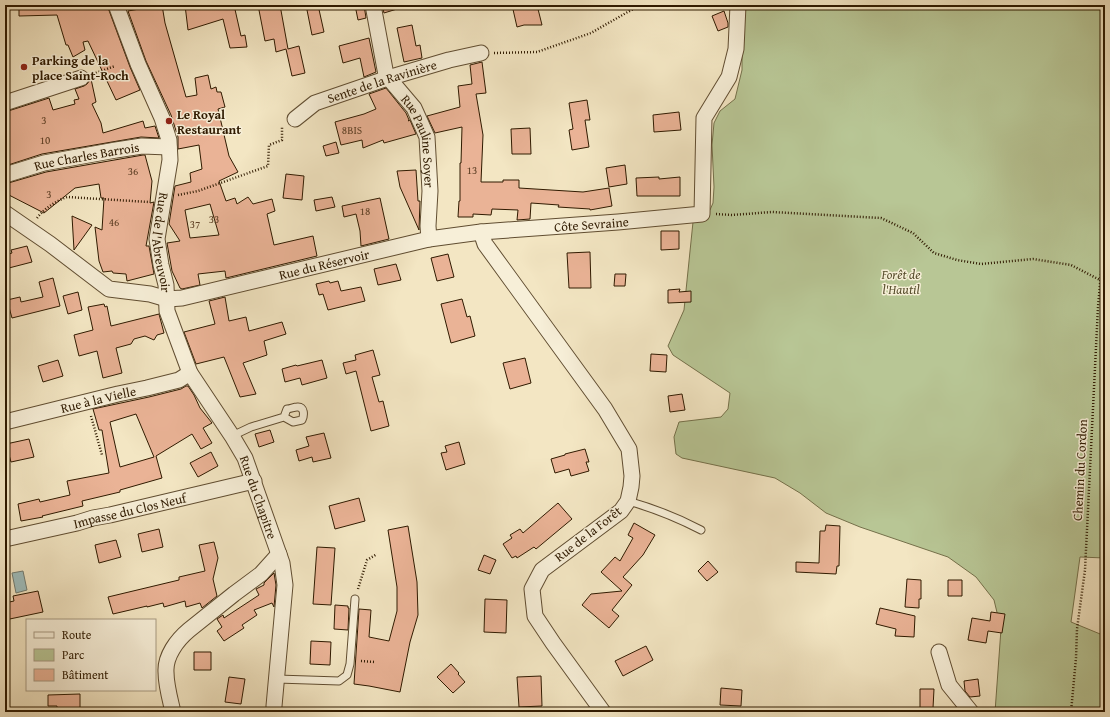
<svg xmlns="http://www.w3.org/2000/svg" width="1110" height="717" viewBox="0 0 1110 717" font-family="'Gentium Book Plus',serif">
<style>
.green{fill:#b8c695;stroke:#74704a}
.water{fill:#9ebdbc;stroke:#727c71}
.building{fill:#eab396;stroke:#2f1a00;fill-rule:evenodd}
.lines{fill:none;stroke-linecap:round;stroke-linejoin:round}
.lane-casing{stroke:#604d31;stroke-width:9}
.street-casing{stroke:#604d31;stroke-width:17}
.path{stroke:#2f1a00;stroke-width:2.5;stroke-dasharray:1 2;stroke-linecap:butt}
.lane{stroke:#f7efd8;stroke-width:7}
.street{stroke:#f7efd8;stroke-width:15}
.poi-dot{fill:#8f2418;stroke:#f7efd8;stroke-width:1.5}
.labels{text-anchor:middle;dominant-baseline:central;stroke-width:3;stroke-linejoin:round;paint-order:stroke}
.number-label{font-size:11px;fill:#5e4026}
.poi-label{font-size:13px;font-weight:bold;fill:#2f1a00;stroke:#f7efd8;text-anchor:start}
.street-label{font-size:13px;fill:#2f1a00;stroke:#f7efd8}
.park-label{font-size:13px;font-style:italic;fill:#584e2d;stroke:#f7efd8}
</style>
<rect width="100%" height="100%" fill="#f3e6c3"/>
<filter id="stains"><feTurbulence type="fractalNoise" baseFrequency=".005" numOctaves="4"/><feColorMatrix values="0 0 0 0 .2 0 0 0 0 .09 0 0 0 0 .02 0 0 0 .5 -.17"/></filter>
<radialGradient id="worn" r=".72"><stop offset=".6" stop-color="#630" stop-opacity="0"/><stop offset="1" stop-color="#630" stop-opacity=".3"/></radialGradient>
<!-- green -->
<path class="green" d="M742,5H1105V558L1080,557L1071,622L1105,636V712H995L1001,629L994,600L976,577L948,557L860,527L826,513L800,493L775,478L682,458L676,454L674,437L679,422L721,417L728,409L730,393L673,355L668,346L684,310L693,222L702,214L710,210L713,203L714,187L712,145L714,123L720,111L735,99L742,70Z"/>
<!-- water -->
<path class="water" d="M23,571L27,590L16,593L12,573Z"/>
<!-- building -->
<path class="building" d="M19,5H107L130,67L140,90L116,100L88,41L83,42L85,50L73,57L68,45H66L57,15L19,16Z
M144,5H162L165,23L186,97L197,95L195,78L208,75L211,89L216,87L217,92H221L225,107L218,109L229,156L238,172L219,181L226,201L235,198L237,204L248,197L253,204L272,199L275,211L267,214L274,245L313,236L317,256L226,278L225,271L198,274L200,285L182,289L180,288L172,271L167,243L180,241L169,224L175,186L191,182L190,173L202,169L199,145L178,149V137L171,115L146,61L128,11L145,8ZM210,204L219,235L190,238L185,210Z
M185,5H234L241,36L245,35L247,47L230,48L223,19L188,30Z
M258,5H280L288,49L299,46L305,73L292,76L286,49L276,52L274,39L265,41Z
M306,5H318L324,32L312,35Z
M355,5H364L366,18L358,20Z
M382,5H396L397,9L384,13Z
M512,5H537L542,25H524L517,27Z
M724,11L728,23V27L718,31L712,16Z
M412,25L416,46L420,45L422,58L404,62L397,28Z
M369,38L376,72L364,77L360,58L343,63L339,46Z
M482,62L486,93L476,94L483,135L481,182H503V180H519V188L583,192L609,188L612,206L590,210V209L558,207L559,205L531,203L530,219L517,220L518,210L492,209L491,215L473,214V217H458L459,201H460V163H461L462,127L435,133L427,116L460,107L458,86L472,84L470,65Z
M91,79L96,102L92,104L101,123L103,133L143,121L145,128L155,126L159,138L141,137L42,154L5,166V112L49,98L53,110L75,104L74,100L79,99L75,89L84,86L87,84L90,80Z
M386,88L406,113L409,120L408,121L410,120L416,134L384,143L383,140L363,148L362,140L341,145L335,122L364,114L376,109L369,94Z
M587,100L590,120H585L589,147L572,150L569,130L573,129L569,103Z
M679,112L681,130L654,132L653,115Z
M530,128L531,154H512L511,129Z
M336,142L339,153L326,156L323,146Z
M143,155H145L152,181L150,203L154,202L146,246H149L154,274L127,281L126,274L113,273L112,271L103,272L99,261L95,227L102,230L104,198H101L99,184L75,188L44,213L5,193V184L46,172Z
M625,165L627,184L609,187L606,168Z
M416,170L418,201H420L419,230L400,187L397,171Z
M286,174L304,176L302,200L283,198Z
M659,177V179L680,177V196H637L636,178Z
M332,197L335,207L316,211L314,200Z
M380,198L389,239L361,246L360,231L356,214L344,217L342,206Z
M72,216L92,225L74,250Z
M661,231H679V249L661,250Z
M27,246L32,262L5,269V255L12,253L11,250Z
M590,252L591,288H569L567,253Z
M448,254L454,277L437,281L431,258Z
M396,264L401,280L378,285L374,269Z
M615,274H626L625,286H614Z
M53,278L60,306L12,318L7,300L20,297L21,302L43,297L39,282Z
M329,281L330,283L338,281L341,291L361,287L365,301L328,310L323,294L319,295L316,284Z
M680,289L679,292L691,291V302L668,303V290Z
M78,292L82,310L68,314L63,296Z
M225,297L229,321L246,317L249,331L282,322L286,334L264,341L267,355L243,363L256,394L240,397L224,357L196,364L184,332L215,324L209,301Z
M462,299L467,317L470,316L475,336L451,343L441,304Z
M104,304L105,307L107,306L111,326L159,314L164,333L157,335L154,340L145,336L134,339L131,344L116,348L122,373L103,378L97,351L79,356L74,335L93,330L88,307Z
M373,350L380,375L372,377L379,402L383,401L389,426L371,431L356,371L346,374L343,363L356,360L355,355Z
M651,354L667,355L666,372L650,371Z
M525,358L531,383L510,389L503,363Z
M58,360L63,376L43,382L38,366Z
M322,360L327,378L302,385L300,378L285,382L282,369L296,365L297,366Z
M186,386H188L194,395L200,408L212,423L203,428L212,443L201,449L192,434L156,456L162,478L120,490V492L82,501L83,506L42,516L43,517L21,521L18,504L39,499L40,502L70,495L67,481L109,473L102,430H99L93,409L149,397L181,389ZM136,414L154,457L120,467L110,422Z
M682,394L685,410L670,412L668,396Z
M270,430L274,442L259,447L255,434Z
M324,433L331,458L313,462L312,457L299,461L296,450L309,446L306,437Z
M29,439L34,457L11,462L6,444Z
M459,442L465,464L446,470L441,453L447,452L445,446Z
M585,449L589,462H586L589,471L571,476L569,469L555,473L551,459L565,455V454Z
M211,452L218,466L198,477L190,463Z
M359,498L365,521L335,529L329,506Z
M558,503L572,519L536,549L534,547L517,558L516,556L512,558L503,544L512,538L510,535L520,529L523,533Z
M634,523L655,535L643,555L623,577L632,585L612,610L619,616L609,628L582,605L591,594L622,591L601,572L615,557L620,561L633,538L628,535Z
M826,525L840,526L839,566H837L836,574L796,572V562L819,563L820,531H825Z
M408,526L417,582L418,615L410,642L400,692L369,686L354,684L359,609L371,610L369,637L389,641L397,611V587L388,530Z
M159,529L163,547L142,552L138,534Z
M116,540L121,557L99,563L95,545Z
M214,542L218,558L213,579L217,596L202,608L200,603L186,607L185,601L164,607L163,603L147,607V606L113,614L108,597L179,580V577L205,571L199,545Z
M317,547L335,548L331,605L313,604Z
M484,555L496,560L490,574L478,570Z
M708,561L718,572L707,581L698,571Z
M274,573L276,585L274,607L272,603L254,610L257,615L242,625L244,628L224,641L217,631L222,627L217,619L223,615L224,618L259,595L256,589L264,585V583Z
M907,579L921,580V599H919V608L905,607Z
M948,580H962V596H948Z
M38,591L43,612L5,620V603L14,601L13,596Z
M485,599L507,600L506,633L484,632Z
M335,605L348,606V608H349L348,630L334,629Z
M880,608L915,616L914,637L895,636L896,629L876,624Z
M991,612L1005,614L1002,633L988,631L986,643L968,640L972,618L990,621Z
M311,641L331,642L330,665L310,664Z
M646,646L653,660L623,676L615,661Z
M194,652H211V670H194Z
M451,664L459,673L458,674L465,682L453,693L437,677Z
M541,676L542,706L519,707L517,677Z
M229,677L245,679L241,704L225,702Z
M978,679L980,696L970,697L965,691L964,681Z
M721,688L742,690L741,706L720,705Z
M920,689H934L933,708H920Z
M80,694V712H57V706H48V695Z"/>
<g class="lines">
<defs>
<path id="lane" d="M232,436L251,427L284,417L293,422L302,420C304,416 305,406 297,407C294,407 290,409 287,409L284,417
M628,501C653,508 678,518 701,530
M277,679L339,681L347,675L350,664L355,599"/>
<g id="street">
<path id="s1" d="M116,5L138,64L162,118L169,140L170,160L157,239L161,265L166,285L167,311L190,373L232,436L245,458L282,563L285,585L274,706V712"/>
<path id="s2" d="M373,5L386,75L414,108L427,137L430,191L428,226L429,239"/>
<path d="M5,103L81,78"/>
<path id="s3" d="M295,119L315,103L388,78L449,60L481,53"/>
<path id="s4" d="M5,175L44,163L116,150L142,146L169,147"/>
<path id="s5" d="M5,213L50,244L109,289L150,294L167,299L182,298L429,239L481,232L618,222L702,214L704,118L729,77L736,49L738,5"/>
<path d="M481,232L485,244L605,409L629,449L632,476L631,487L628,501L621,511L542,570L532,589L535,616L553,643L603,712"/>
<path id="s6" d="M5,422L118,394L147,388L179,380L190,373"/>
<path id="s7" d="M5,539L77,523L93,518L110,515L254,481"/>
<path d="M939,652L949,685L971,712"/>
<path d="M173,712C170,699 166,685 166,672C165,656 177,640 189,630L234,594L261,574L279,554"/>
</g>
</defs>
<!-- lane casing -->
<use href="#lane" class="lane-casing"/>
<!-- street casing -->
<use href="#street" class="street-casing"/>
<!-- path -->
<path class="path" d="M494,53L537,52L591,33L640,5
M93,74L115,66
M178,195L198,191L268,166L269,145L282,140V126
M716,214L732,215L772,212L881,218L913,233L934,253L957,260L981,264L1033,259L1071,265L1100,280
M37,218C45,208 56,201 67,197L149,202
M91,416L102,455
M358,589L367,560L377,554
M361,661L375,662
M1071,712L1076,658L1077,629L1085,570L1098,307L1105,228"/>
<!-- lane -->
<use href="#lane" class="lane"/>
<!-- street -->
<use href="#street" class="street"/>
</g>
<!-- markers -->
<g class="poi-dot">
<circle cx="24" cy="67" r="4"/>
<circle cx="169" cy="121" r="4"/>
</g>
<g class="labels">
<!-- number labels -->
<g class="number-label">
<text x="44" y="120">3</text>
<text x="352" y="130">8BIS</text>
<text x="45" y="140">10</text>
<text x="472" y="170">13</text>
<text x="133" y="171">36</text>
<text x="49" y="194">3</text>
<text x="365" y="211">18</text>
<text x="214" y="219">33</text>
<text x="114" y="222">46</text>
<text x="195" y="224">37</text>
</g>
<!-- poi labels -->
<g class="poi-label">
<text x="32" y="60">Parking de la<tspan x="32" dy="15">place Saint-Roch</tspan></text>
<text x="177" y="114">Le Royal<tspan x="177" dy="15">Restaurant</tspan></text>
</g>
<!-- street labels -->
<g class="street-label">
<text stroke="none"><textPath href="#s3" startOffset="96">Sente de la Ravinière</textPath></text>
<text stroke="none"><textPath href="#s2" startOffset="148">Rue Pauline Soyer</textPath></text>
<text stroke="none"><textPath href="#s4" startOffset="84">Rue Charles Barrois</textPath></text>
<text stroke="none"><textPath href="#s5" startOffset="620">Côte Sevraine</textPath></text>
<text stroke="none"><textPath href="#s1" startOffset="249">Rue de l'Abreuvoir</textPath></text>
<text stroke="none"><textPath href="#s5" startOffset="349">Rue du Réservoir</textPath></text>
<text stroke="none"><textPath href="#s6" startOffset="96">Rue à la Vielle</textPath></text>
<text transform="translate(1080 470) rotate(-87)">Chemin du Cordon</text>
<text stroke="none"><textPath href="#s1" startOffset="527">Rue du Chapitre</textPath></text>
<text stroke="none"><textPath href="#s7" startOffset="128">Impasse du Clos Neuf</textPath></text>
<text transform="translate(588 534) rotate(-38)">Rue de la Forêt</text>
</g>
<!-- park labels -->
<g class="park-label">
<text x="901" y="274">Forêt de<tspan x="901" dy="15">l'Hautil</tspan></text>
</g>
</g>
<!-- margin -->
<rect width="1110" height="717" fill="none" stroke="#f3e6c3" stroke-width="20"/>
<rect x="6" y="6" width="1098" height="705" fill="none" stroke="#2f1a00" stroke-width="2"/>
<rect x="10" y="10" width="1090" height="697" fill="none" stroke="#2f1a00"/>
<!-- legend -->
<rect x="26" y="619" width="130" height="72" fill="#f7efd8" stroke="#a79a82"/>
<rect x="34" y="632" width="20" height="6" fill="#f7efd8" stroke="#a79a82"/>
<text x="62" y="639" font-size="12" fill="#2f1a00">Route</text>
<rect x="34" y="649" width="20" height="12" fill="#b8c695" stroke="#a79a82"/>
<text x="62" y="659" font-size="12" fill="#2f1a00">Parc</text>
<rect x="34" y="669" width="20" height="12" fill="#eab396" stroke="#a79a82"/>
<text x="62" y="679" font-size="12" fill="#2f1a00">Bâtiment</text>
<rect width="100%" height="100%" filter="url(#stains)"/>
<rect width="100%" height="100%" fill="url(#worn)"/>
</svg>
